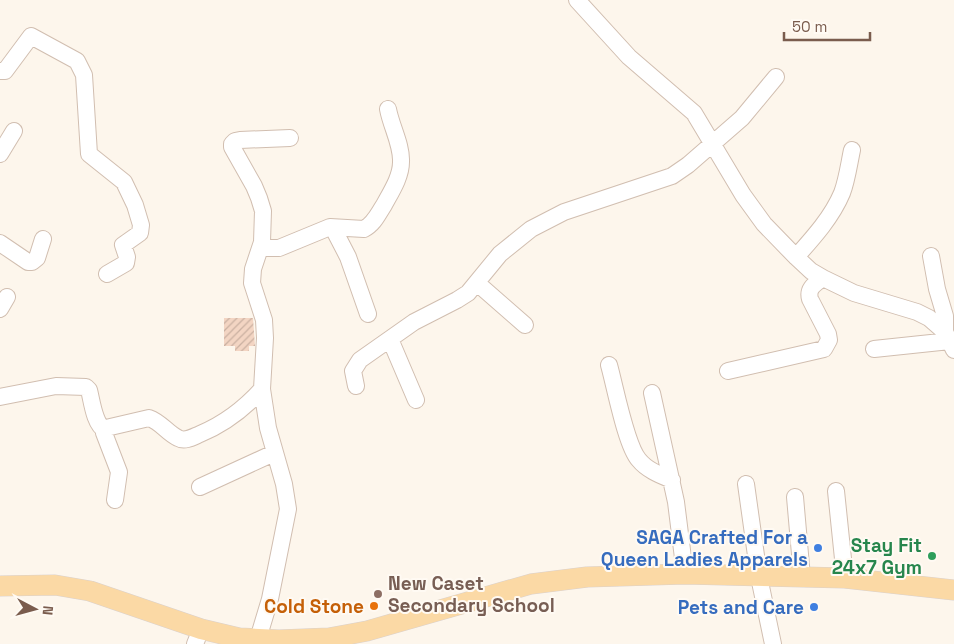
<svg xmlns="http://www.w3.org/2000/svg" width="954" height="644" viewBox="0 0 954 644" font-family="'Space Grotesk',sans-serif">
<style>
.building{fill:url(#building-hatch)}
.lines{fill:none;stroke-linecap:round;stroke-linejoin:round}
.minor-casing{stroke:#d1beb0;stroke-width:18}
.major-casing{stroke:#dad1cd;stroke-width:21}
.minor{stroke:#fff;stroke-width:16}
.major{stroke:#fbd9a5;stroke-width:20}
.shop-dot{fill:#3f7fe0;stroke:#fffaf3;stroke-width:2}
.leisure-dot{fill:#2e9e5b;stroke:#fffaf3;stroke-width:2}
.education-dot{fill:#8d6e63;stroke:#fffaf3;stroke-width:2}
.food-dot{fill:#e8710a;stroke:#fffaf3;stroke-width:2}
.labels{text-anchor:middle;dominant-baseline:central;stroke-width:4;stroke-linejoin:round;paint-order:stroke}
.shop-label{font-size:19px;font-weight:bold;fill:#366cbe;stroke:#fffaf3;text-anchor:end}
.leisure-label{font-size:19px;font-weight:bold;fill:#27864d;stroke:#fffaf3;text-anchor:end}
.education-label{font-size:19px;font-weight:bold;fill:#785e54;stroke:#fffaf3;text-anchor:start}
.food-label{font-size:19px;font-weight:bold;fill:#c56008;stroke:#fffaf3;text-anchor:end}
</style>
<defs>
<pattern id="building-hatch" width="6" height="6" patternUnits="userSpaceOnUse" patternTransform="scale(1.25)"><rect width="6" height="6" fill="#f3d5c3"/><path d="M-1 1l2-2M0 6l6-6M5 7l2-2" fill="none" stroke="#cab0a1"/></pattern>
</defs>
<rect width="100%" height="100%" fill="#fdf6ec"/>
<!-- building -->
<path class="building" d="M224,318H253L255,346H249V351H235V346H224Z"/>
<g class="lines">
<defs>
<path id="minor" d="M577,0L629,57L694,113L743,195L764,224L796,257L811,271L823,278L854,293L917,312L929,318L945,332L954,350
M0,71H5L31,36L77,61L84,75L89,154L124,182L135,205L141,225L140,233L123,245L127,257L126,263L107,274
M0,154L14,131
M333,228L348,257L368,314
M0,243L28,262H32L37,258L43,239
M261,248H279L330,227L364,229C374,224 378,214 384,205C391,192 401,177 401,162C402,145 391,126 388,109
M931,256L937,289L945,316V332
M796,257C813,238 832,217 842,193C847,180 849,164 852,150
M477,283L525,325
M0,309L7,297
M390,339L416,400
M874,349L950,341
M609,365C615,386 626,446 639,460C647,470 660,475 672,480
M728,371L824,349L829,340L828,334L810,299C807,288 815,284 823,278
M356,386L353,371L360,360L414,322L457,300L468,293L500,254L531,229L564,212L672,176L688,165L742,118L776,77
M652,393L676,502L685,574
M0,397L56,386L86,387L89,390C92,401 94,424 105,430
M746,484L759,577L773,644
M200,487L274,453
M836,491L845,578
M795,497L802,577
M115,500L119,472L104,433L106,428L149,418C161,422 167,433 178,438C185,442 193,437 200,434C224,424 244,409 262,389
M258,639L270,599L288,509L284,484L268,428L262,389L265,338L264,320L252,283L253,269L262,242L263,211L259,198L254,186L232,147V144L235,141L240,140L290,138
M195,644L201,629"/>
<path id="major" d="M0,586L55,585L90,591L201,629L239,638L279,640L329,638L367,631L531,584L587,577L685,574L845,578L954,590"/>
</defs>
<!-- minor casing -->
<use href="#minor" class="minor-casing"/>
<!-- major casing -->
<use href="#major" class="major-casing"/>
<!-- minor -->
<use href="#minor" class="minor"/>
<!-- major -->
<use href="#major" class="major"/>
</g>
<!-- markers -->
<g class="shop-dot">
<circle cx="818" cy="548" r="5"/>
<circle cx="814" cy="607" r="5"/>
</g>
<circle class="leisure-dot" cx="932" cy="556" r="5"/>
<circle class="education-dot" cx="378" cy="594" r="5"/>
<circle class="food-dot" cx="374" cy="606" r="5"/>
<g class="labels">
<!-- shop labels -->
<g class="shop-label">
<text x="808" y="537">SAGA Crafted For a<tspan x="808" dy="22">Queen Ladies Apparels</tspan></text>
<text x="804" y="607">Pets and Care</text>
</g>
<!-- leisure labels -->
<g class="leisure-label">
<text x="922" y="545">Stay Fit<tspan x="922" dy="22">24x7 Gym</tspan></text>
</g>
<!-- education labels -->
<g class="education-label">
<text x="388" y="583">New Caset<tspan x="388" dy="22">Secondary School</tspan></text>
</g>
<!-- food labels -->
<g class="food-label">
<text x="364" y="606">Cold Stone</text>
</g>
</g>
<!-- north arrow -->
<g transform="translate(35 609) rotate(96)" stroke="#fffaf3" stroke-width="4" paint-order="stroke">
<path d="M0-4L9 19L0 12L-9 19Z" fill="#7a5c4d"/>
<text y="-8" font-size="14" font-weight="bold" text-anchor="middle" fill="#7a5c4d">N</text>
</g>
<!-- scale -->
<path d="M784 32v8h86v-8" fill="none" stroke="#7a5c4d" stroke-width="2.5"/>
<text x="792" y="32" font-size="15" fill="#7a5c4d" stroke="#fffaf3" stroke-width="4" paint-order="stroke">50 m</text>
</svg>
